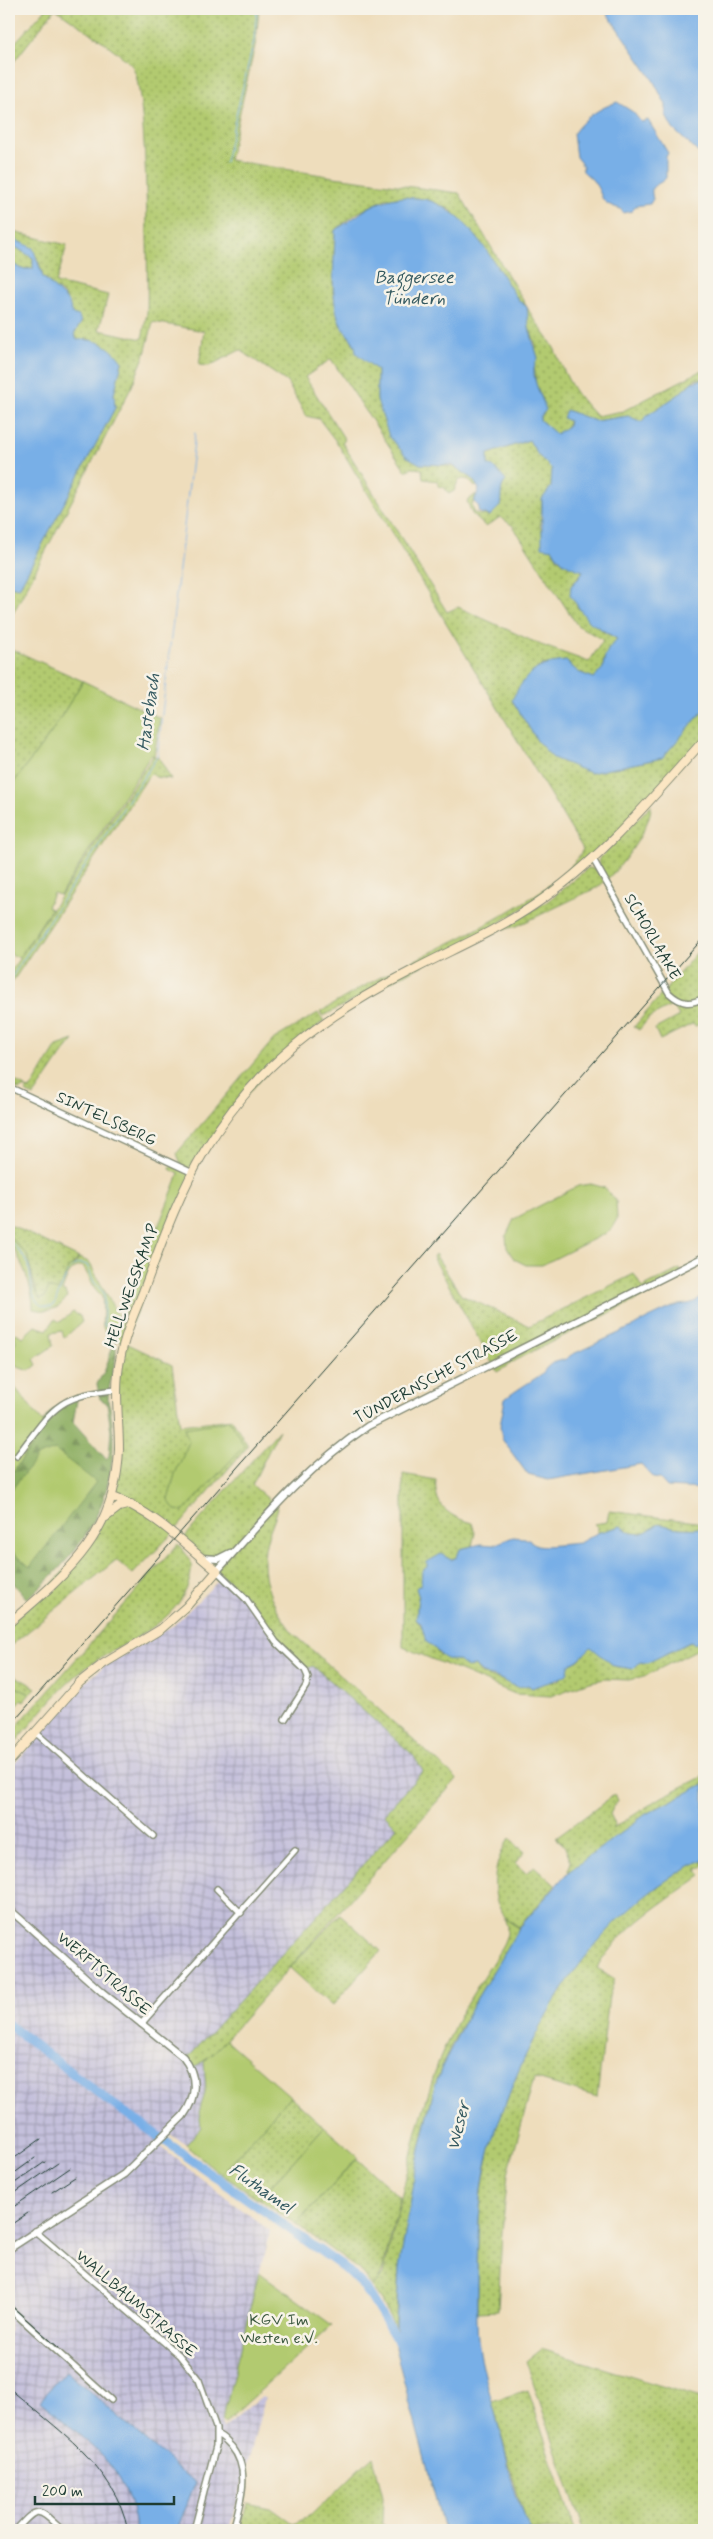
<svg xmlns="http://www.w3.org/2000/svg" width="713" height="2539" viewBox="0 0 713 2539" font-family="Mynerve,sans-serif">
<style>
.industrial{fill:url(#industrial-grid)}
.grass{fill:url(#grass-dots);stroke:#688452}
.forest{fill:url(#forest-firs);stroke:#56764b}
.green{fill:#b2ca6f;stroke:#688452}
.water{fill:#78afe7;stroke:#4c768e}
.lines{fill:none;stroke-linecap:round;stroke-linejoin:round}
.stream{stroke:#78afe7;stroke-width:1}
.river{stroke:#78afe7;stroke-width:9}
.minor-casing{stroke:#868d78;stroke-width:8}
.tertiary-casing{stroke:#868d78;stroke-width:9}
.secondary-casing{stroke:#868d78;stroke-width:10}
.minor{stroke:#fff;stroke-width:5}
.tertiary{stroke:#fff;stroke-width:6}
.secondary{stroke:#fbe6c3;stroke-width:8}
.rail{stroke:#1f3d34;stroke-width:1}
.labels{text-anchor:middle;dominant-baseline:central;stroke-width:5;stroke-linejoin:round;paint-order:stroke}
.street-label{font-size:16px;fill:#1f3d34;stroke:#f7f3e8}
.park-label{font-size:16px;fill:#3c5940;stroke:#f7f3e8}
.water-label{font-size:18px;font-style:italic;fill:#355a61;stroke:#f7f3e8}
</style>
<defs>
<pattern id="industrial-grid" width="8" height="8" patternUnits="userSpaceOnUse" patternTransform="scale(1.25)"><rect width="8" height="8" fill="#c4c0db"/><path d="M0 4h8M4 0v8" fill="none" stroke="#9f9db2"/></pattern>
<pattern id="grass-dots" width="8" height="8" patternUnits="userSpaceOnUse" patternTransform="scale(1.25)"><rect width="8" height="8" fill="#b2ca6f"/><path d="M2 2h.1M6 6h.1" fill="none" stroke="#90a55c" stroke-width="1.8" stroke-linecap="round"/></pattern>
<pattern id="forest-firs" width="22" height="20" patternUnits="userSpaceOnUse" patternTransform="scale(1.25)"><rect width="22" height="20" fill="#8dae62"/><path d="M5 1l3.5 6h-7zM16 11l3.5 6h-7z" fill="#738f52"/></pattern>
</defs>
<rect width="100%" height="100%" fill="#f7f3e8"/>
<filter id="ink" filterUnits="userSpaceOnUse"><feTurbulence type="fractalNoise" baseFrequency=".02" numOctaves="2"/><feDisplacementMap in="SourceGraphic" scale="10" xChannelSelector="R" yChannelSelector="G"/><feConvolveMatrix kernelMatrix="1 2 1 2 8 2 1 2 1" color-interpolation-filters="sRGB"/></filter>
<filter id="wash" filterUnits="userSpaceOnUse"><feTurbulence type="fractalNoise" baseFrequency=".0096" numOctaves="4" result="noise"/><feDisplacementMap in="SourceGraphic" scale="20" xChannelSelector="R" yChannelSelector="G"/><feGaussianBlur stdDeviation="1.12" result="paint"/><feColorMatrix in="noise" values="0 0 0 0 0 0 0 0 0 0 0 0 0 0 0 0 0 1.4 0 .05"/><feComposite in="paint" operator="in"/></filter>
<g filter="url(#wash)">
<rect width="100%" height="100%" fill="#eeddbc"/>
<!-- industrial -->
<path class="industrial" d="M227,1572L449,1781L204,2062L206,2090L199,2112L201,2127L186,2145L171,2135L159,2146L270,2231L221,2423L223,2428L262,2396L265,2398L230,2530H9V1770L84,1684L104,1666L174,1625Z"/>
<!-- grass -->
<path class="grass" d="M46,9H55L9,68V49Z
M56,9H259L256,41L229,160L334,177L459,193L527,307C534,321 550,339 555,350C568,381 572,391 596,416L623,411L704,369V379H695L678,395L646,416L642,423L628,416L595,421L566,410C570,423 569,428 556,434L540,420V417L544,414L543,400L536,385L534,364L536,345L529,328L527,308L519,301L451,210L429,200L404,197L385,199L357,213L335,230L333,291L340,325L369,363L377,370V400L420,464C446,465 461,464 478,485L475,487L469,480L463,479L458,481L454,491L449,494L444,487L438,486V481L423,479L422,469L412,468L406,471L331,359L305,377L345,440L342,442L447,612L458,607L541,645L589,662L603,640L577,625L513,526L500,517L486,527L472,514L467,501L476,494L472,506L475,514L490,516L501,502C500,496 500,486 506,481L488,465V454L529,440L538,455L552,469L551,487L542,499L540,527L558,559L583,571L571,586L577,607L605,633L618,639L604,658L603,668L594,678L578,672L566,661L542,665L512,700L538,742L590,773L662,758L704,710V740L636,815L566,882L464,944L323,1016L320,1012C341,1000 361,987 383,976C431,951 562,895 583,849L338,444L319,419L306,416L287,382L240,350L209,366L199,365L204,331L153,322L145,354L132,386L9,621V586L19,588L115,408L114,394L122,362L89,339L77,340C67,322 76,294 51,287L49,281L43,277L39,262L9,237V231L67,245L56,283L108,295L99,330L142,339L147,313C148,278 148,86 132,66C116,48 76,24 56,9Z
M9,243L33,258L34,268L21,269L9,261Z
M9,648L83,681L51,733L9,789Z
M153,756L159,758L171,779L156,777L151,774L148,777L9,987V974Z
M651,805C652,825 622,867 606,880L599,864L600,858Z
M588,868L596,869L604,882L598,887L517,926L505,929L504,927L548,901Z
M704,944V1021L696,1026L692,1024L660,1040L655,1029L679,1016L673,1005L649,1018L639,1030L634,1027Z
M318,1013L324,1021L291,1047L229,1114L193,1173L181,1166L177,1153L274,1039Z
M74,1040L61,1056L34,1096L27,1093L25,1087L19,1090L9,1085V1078L30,1090L57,1046Z
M9,1224L79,1258L73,1264L59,1291L43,1299L38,1297L27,1255L9,1236Z
M435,1254L461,1295L529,1326L634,1274L642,1288L680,1269L683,1277L523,1356L497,1372L433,1257Z
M124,1342L172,1365L180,1425L232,1419L248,1446L173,1533L133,1574L116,1560L9,1647V1623L41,1597L97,1533L118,1471L117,1390Z
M279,1430L252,1485L278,1507C276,1517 271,1526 268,1536C257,1573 270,1604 293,1633L457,1779L214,2053L192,2070L186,2060L397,1827L384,1814L423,1771L413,1755L313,1666L306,1669L277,1642L247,1598L182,1540Z
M403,1474L436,1480C433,1505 449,1517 472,1523L475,1533L472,1546L460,1549L457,1557L427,1567L421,1584L416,1588L419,1597C416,1604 418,1610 416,1618L439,1655L475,1666L480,1673L492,1678L528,1685L532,1688L546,1682L559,1681L569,1665L579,1660L591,1646L614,1666L633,1669L640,1662L699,1639L704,1638V1646L647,1675L629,1680L605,1679L589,1682L551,1696L515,1694L403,1647Z
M609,1511L704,1523V1528C689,1529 672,1529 659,1523C644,1535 636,1538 621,1526L597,1533V1526L594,1524L607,1522Z
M178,1544C182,1549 187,1554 190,1560C192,1565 191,1573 190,1579C177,1628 118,1642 82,1671C54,1693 32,1724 9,1750V1735Z
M9,1672L36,1688L30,1694L9,1684Z
M704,1776V1784L646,1814L567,1873L571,1862L564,1845L556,1838L614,1795L617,1800L610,1814L615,1824L612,1829L662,1797Z
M510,1838L518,1848L519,1847L525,1852L515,1863L526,1873L534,1866L555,1885L519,1927C515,1924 509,1921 506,1918C487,1896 494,1859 510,1838Z
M704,1859V1866L697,1870L701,1876C665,1902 620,1928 597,1968L615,1979L609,1996L597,2097L534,2078L508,2174L502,2231L498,2311L477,2312C477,2261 477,2207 488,2157C491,2139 499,2121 506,2103C542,2004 606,1905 704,1859Z
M340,1914L381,1951L332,2006L290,1968Z
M504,1918L519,1928C493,1975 460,2019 441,2069C429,2101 422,2142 414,2176V2183L399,2268L395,2328L382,2301L359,2270L296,2224L357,2159L400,2197L383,2269L380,2277L373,2286L383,2275L417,2130L438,2063L459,2016L502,1947L507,1934V1926Z
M290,2096L324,2127L259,2199L221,2174Z
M541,2349L704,2399V2530H583L526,2361Z
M528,2390L575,2530H531L524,2518L492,2401Z
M373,2456L383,2498L382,2523L389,2530H240L247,2503L271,2508L293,2524L312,2515Z"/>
<!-- forest -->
<path class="forest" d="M115,1340C120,1366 108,1378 108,1400C109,1404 111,1409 111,1414C113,1429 114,1445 112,1460C105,1522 72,1559 27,1599L9,1578V1549L31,1567L9,1493V1477L46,1426L43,1422L51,1411L78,1395L73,1422L106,1459L109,1456L111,1431L107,1403L100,1399L97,1384L105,1370Z"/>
<!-- green -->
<path class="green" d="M83,681L160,718L154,756L151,755L60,895L53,893L47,907L51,909L19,958L9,953V789L51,733Z
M171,1166L193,1173L124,1342C94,1334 105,1322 102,1297L96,1291L83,1266C69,1266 66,1280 62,1291L65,1292L67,1297C58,1311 48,1312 33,1309C34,1293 21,1254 9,1244V1236L27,1255L34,1288L40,1299L45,1297L48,1288L59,1291L68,1268L76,1263L79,1258L89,1262L118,1316L122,1318L179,1174L170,1169Z
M591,1184L605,1188L616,1201L617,1219L610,1231L542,1265H526L514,1259L507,1248L506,1236L514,1219L578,1186Z
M73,1312L80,1316L82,1322L64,1338L62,1331L51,1333L53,1346L34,1359L37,1365L29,1371L15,1366L11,1370L9,1348L16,1342L14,1335L16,1333L23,1337L35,1326L47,1330L55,1319L60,1322Z
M9,1380L46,1426L9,1477Z
M230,1421L244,1446L184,1511L175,1510L168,1500L175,1474L189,1442L184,1428Z
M55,1450L96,1482L30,1567L9,1549V1493L38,1456Z
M9,1684L30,1694L24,1701L22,1699L9,1714Z
M226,2040L290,2096L221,2174L186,2145L201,2127L199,2112L206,2090L204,2062Z
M324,2127L358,2157L296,2224L259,2199Z
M259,2272L332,2325L225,2423L222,2421Z"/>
<!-- water -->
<path class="water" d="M604,9H704V158L673,129L666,116V105L653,80Z
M617,102L633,112L641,122L648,120L668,153L666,157V178C656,188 649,182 653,199L650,204L635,206L632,211L623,213L621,209C597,202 606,199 594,182C591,177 586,175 582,170L583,166L576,157L573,134C585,117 598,109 617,102Z
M404,197C413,198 423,198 431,201C474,218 494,265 519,301L527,307L529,328L538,358C527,374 541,393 546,410L540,417V420L556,434L568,426L569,421L563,418L566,410L595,421L628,416L642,422L646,416L678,395L692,382L704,379V710L662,758L590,773L553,758L538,742L512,700C525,674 538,663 566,661L578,672L594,678L603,668C604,655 608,648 617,639L588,621L570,595L571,586L579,578L583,571C569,567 560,563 553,549L542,547V499L551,487L552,469L538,455L529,440L488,454V465L495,468L506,481C499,487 502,497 500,506L490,516L478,512L479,507L474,502L479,489L472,478L452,465L420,464L406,456L389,436L377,400V370L356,353C356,339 345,335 340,323C329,295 335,260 335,230C363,214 368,201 404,197Z
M9,237L33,248L43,277L69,302L72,314L79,316L81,323L74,334L77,340C97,338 111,346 122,362L114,394L115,408L19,588L9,586V261L21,269H33V258L9,243Z
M704,1286V1489L667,1487L660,1479L654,1478L641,1464L548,1480L528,1475L502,1439L500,1426L505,1399C516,1390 527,1384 539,1376C544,1373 546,1366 553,1363C560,1360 565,1361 571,1355L634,1326C636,1324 670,1308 675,1306C684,1303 693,1306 700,1297C703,1294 703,1289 704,1286Z
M659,1523C672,1529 689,1529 704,1528V1638L699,1639L696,1644L690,1642L647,1663L640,1662L633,1669L614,1666L591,1647L578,1660L569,1665L568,1673C557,1682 545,1682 532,1688L528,1685C517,1689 511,1685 502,1680C492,1674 484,1678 475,1666L466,1667L457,1660C440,1662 438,1647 426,1642L421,1623L416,1618C418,1610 416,1604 419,1597L416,1588L421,1584L422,1571L427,1567V1562L441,1554L451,1560L457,1557L460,1549L481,1544L493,1545L513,1537L525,1538L537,1545L546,1546L579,1543L597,1533L621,1526C636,1538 644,1535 659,1523Z
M704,1784V1859C607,1905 543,2003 506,2102C500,2119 492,2137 488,2156C479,2191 477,2245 477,2282C477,2303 476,2326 479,2347C484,2375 493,2404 500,2432C509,2464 514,2502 531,2530H444L395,2348L399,2268L414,2183V2176L434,2089L442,2067L470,2010L519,1928L567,1873L646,1814Z
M66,2371L195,2483L177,2530H136C130,2467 85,2440 40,2401Z"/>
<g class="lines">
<!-- stream -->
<path class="stream" d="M225,162L254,41L257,9
M9,981L157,757L195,433
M9,1241C17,1247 24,1256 28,1265C34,1282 27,1308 52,1307C61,1296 66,1255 87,1265L94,1282L104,1293V1325L117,1336"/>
<!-- river -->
<path class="river" d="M9,2025L110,2102L343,2267L365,2288L401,2347"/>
</g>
</g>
<g filter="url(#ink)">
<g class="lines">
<defs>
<path id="minor" d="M593,859L669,993C681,1004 690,1005 704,998
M9,1087L193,1173
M17,1456C51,1411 57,1394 117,1390
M217,1571L246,1599L276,1642L305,1670L308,1677L306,1686L285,1719
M35,1732L153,1836
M217,1889L241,1913
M141,2024L295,1850
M35,2231L179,2355L199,2380L216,2428V2446L194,2530
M9,2308L111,2400
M216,2434C223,2436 226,2441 231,2446C252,2470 240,2503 233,2530
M16,2530C38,2505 38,2508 62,2530"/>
<path id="tertiary" d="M202,1558L218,1559L230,1553
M217,1571C265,1517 307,1467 368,1426L704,1257
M9,1909L102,1992L183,2057C198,2076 197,2097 183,2116L124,2174L9,2249"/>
<path id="secondary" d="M106,1517L119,1507L131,1504
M9,1623C69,1572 116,1534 119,1449C119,1419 114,1389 120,1360C124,1336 134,1314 143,1292C161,1244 178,1195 205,1150C255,1066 326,1014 413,970C453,949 496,931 534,905C600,861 651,799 704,740
M9,1762L80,1682L103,1664L161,1629L186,1607L217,1571C183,1543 154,1512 113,1497"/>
</defs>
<!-- minor casing -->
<use href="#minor" class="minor-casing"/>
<!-- tertiary casing -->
<use href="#tertiary" class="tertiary-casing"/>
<!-- secondary casing -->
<use href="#secondary" class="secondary-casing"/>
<!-- minor -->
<use href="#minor" class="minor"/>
<!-- tertiary -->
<use href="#tertiary" class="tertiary"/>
<!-- secondary -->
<use href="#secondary" class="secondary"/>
<!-- rail -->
<path class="rail" d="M9,1727L704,937
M9,2151L13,2148
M9,2162L41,2139
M9,2177L35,2158
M9,2187L45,2162
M52,2192L75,2177
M9,2197L58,2163
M9,2210L70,2168
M9,2226L28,2213
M9,2304L59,2348
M9,2388C56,2429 115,2465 128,2530"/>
</g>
</g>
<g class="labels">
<!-- street labels -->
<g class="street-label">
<text transform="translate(652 937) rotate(60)">SCHORLAAKE</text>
<text transform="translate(106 1119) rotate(25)">SINTELSBERG</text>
<text transform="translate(132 1286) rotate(-70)">HELLWEGSKAMP</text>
<text transform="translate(436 1377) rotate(-28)">TÜNDERNSCHE STRASSE</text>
<text transform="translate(104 1974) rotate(41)">WERFTSTRASSE</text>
<text transform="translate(136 2304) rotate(41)">WALLBAUMSTRASSE</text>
</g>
<!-- park labels -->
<g class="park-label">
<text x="279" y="2320">KGV Im<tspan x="279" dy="18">Westen e.V.</tspan></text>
</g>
<!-- water labels -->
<g class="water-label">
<text x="414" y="278">Baggersee<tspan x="414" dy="21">Tündern</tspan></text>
<text transform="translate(149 712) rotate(-82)">Hastebach</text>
<text transform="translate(459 2126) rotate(-76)">Weser</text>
<text transform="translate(261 2189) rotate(35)">Fluthamel</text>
</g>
</g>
<!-- margin -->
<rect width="713" height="2539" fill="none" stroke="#f7f3e8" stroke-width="30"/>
<!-- scale -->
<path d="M35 2496v8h139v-8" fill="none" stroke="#1f3d34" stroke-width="2.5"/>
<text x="42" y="2496" font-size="15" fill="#1f3d34" stroke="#f7f3e8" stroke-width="4" paint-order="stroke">200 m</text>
</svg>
